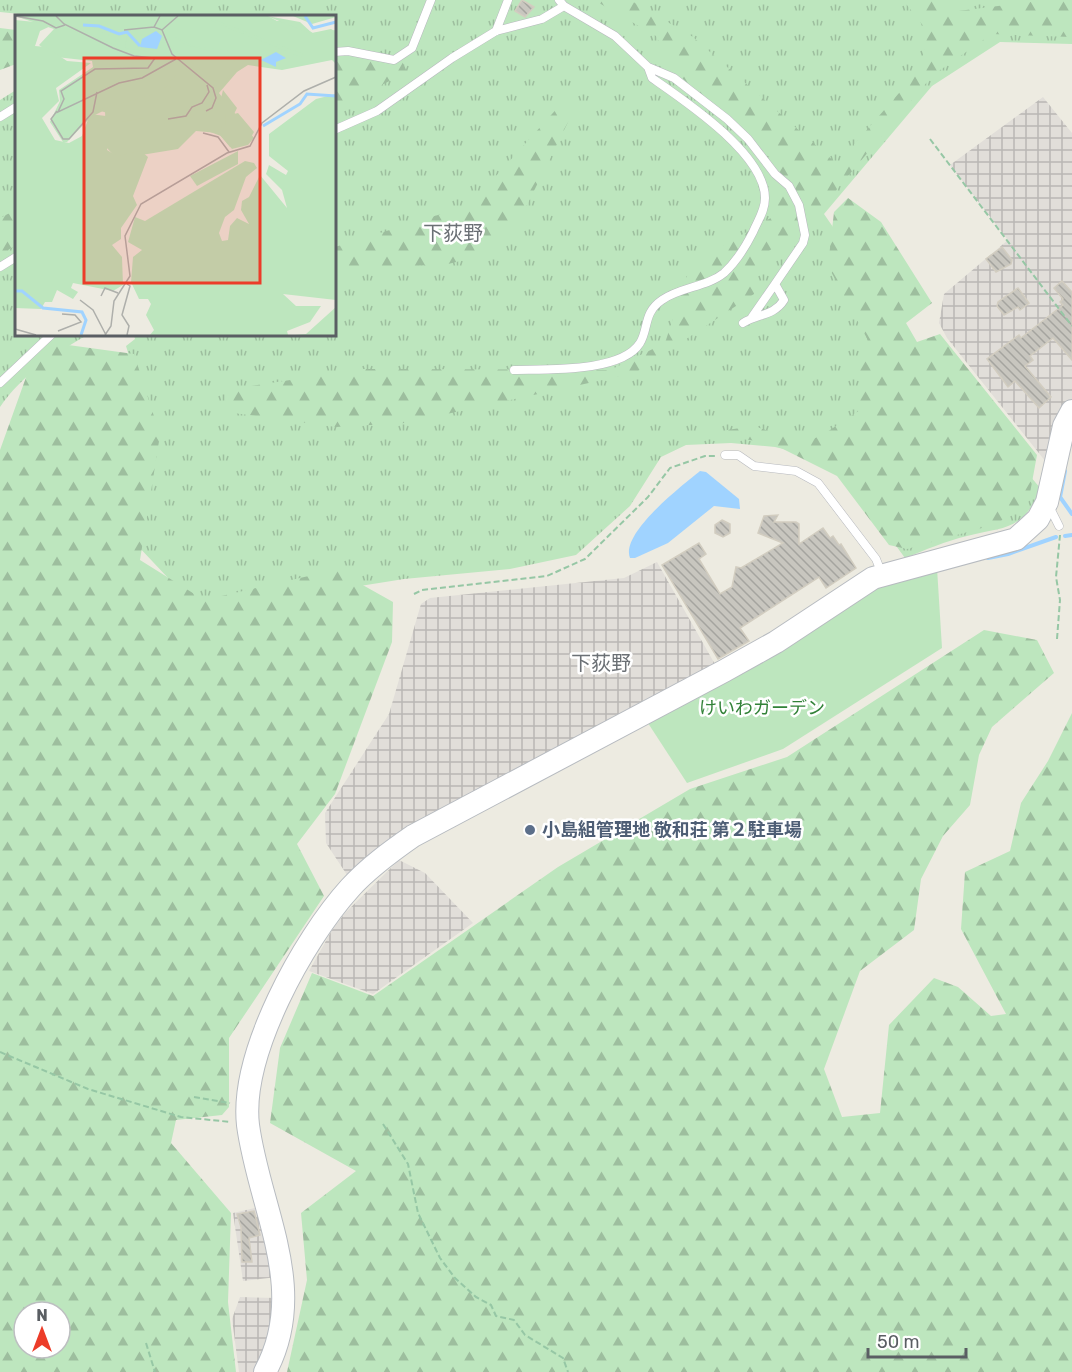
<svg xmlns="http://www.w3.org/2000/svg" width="1072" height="1372" viewBox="0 0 1072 1372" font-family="Rubik,'Noto Sans JP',sans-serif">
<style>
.industrial{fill:url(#industrial-grid)}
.grass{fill:url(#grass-tufts)}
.forest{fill:url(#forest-firs);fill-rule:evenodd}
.green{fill:#bde6be}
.water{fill:#a0d3ff}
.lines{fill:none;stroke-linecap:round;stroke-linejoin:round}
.stream{stroke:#a0d3ff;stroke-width:4}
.building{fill:url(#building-back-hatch);stroke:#d2cdc0;stroke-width:1.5}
.lane-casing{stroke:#b7b9be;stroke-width:9}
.secondary-casing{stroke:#b7bbc0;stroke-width:24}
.path{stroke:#96c7a5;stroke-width:2;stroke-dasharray:6 3;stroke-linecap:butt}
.lane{stroke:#fff;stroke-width:8}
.secondary{stroke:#fff;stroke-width:22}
.service-dot{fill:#5c6f8a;stroke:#fff;stroke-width:2}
.labels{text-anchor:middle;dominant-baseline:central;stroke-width:5;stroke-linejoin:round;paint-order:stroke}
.park-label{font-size:18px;fill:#328238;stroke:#fff}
.service-label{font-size:18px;font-weight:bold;fill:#4e5e75;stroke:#fff;text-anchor:start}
.neighbourhood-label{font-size:20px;fill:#6b7075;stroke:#fff}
.inset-river{fill:none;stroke:#a0d3ff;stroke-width:3}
.inset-road{fill:none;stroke:#aeafab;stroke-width:1.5}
.view{fill:#ec3c29;fill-opacity:0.15;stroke:#ec3c29;stroke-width:3}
.inset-edge{fill:none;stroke:#5a5e63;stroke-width:3}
</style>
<defs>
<pattern id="industrial-grid" width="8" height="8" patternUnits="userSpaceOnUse" patternTransform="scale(1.5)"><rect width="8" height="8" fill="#e1ded9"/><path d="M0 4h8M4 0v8" fill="none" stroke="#b9b7b4"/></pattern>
<pattern id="grass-tufts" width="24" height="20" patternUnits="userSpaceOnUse" patternTransform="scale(1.5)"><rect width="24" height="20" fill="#bde6be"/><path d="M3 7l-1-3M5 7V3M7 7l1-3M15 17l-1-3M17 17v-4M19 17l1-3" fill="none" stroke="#9dbe9e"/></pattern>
<pattern id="forest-firs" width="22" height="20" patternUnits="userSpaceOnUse" patternTransform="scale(1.5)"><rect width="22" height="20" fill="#bde6be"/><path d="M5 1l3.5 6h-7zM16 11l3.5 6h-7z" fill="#9dbe9e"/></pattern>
<pattern id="building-back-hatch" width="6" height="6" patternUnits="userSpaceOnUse" patternTransform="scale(1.5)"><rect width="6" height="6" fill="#c8c6bf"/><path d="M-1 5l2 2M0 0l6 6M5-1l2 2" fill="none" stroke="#a5a49f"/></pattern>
</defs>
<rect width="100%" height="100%" fill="#edebe1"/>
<!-- industrial -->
<path class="industrial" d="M1043,97L1072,133V399L1056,423L1046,462L947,338L939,323L944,294L1008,240L950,165Z
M657,562L716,666L349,878L326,843L325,813L389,714L421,604L430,598L624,578Z
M399,860L425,873L473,923L373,994L309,971L332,930L345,913Z
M259,1207L277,1277L243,1281L233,1213Z
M240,1297L277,1298V1309L257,1372H239L232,1319Z"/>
<!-- grass -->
<path class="grass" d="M0,0H1072V44L1000,42L932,86L824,214L920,353L974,410L1041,489C1022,531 1007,526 967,536C946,541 925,550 905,558L844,475L817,457L775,447L731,443L686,445L661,457L630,506L576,555L510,569L404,579L291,597L204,616L136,544L149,421L126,346L135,339L134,335L334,334V16H39L0,12Z
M16,90V334L87,335C53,355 23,374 0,407V100Z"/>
<!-- forest -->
<path class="forest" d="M594,0H630L693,37L837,164L920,69L928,32L903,0H942L958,11L1047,0H1072V37L992,34L933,75L811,220L758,259L754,294L635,373L405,423L336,427L226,412L225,390L363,369L610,370L665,343L691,264L776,215L775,157L676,73L656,36Z
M0,28L16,30V64L0,70Z
M335,46L401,59L407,72L335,109Z
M561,104L573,112L523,213L493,253L448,264L335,271V247L470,205Z
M848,198L881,222L932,303L906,323L917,342L940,334L1037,455L1028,504L996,524L907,549L889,545L837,476L773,444L722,435L727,430L754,426L804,443L824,434L860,410L859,355L870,344L828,266L834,212Z
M16,210V245L0,255V218Z
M39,341L134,354L160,435L140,560L204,600L348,567L352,579L393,602L392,642L335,794L297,844L324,896L229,1038V1107L222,1115L176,1120L171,1143L231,1213L228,1302L236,1372H0V450ZM24,1312H60V1348H24Z
M984,630L1037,640L1054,673L992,727L979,755L970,805L943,836L921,879L914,930L860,971L824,1069L842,1117L880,1113L889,1025L934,978L958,987L991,1016L1006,1014L961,929L965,872L1010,851L1021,803L1048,761L1072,713V1372H287L307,1280L301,1213L356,1171L270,1123L280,1048L312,973L373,996L558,867L690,789L787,757Z"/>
<!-- green -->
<path class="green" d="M937,568L942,648L783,749L687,783L646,720L867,587Z"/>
<!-- water -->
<path class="water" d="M700,471L706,472L739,499L740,509L714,506L668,543L635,558H630C620,533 683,485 700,471Z"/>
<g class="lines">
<!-- stream -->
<path class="stream" d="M1065,471L1060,497L1072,514
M1065,536L1072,535
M988,558L1008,554L1056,537"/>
</g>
<!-- building -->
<path class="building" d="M522,0L534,7L525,17L515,11Z
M1002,247L1012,260L1011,264L996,272L986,259Z
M1062,281L1072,292V360L1053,338L1030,356L1033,360L1025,366L1051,397L1039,408L1015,381L1008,387L987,359L1019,335L1021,338L1063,305L1060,302L1063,299L1054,288Z
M1018,288L1029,303L1020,310L1018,307L1004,315L997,306L998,302Z
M778,515L774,522H796L799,524V544L823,528L830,538L833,536L839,545L841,544L856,568L826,588L819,577L740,628L749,641L718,659L662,565L699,543L706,554L699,559L720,594L732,587L736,567L741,568L783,543L758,533L764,516Z
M722,520L730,524V533L723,537L715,533V525Z
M254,1211L260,1235L249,1238L252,1262H242L241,1227L237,1214Z"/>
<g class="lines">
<defs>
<path id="lane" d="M559,0L564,6L615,36L648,67L674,78L727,119L748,139L775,174L789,186L799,205L805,235L803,243L775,284L784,300C774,316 757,314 743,323
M496,31L508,0
M334,52L348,51L394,60L412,48L431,0
M0,117L16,107
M334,130L377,111L452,58L496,31L542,19L564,6
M0,267L16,257
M752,317L775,284
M514,370C545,369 621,373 640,343C649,328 643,313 662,300C680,287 707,287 724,273C736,262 746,246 753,232C758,220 765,211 765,198C765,154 685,101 652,78L648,67
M0,383L52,334
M725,455H738L754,466L796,471L818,483L876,559L882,574
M1049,506L1059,526"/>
<path id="secondary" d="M265,1372C310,1289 259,1209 248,1125C240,1054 303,940 350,888C368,868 390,852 413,836L724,671L776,642L873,578L1016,539L1038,519L1047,502L1064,426L1072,411"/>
</defs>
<!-- lane casing -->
<use href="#lane" class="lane-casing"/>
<!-- secondary casing -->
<use href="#secondary" class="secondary-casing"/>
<!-- path -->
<path class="path" d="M930,139L1072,326
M414,594L422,590L547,576L585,559L648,497L670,468L705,456H715
M1057,639L1060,600L1056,577L1060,535
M0,1052L88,1089L181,1117L231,1122
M194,1097L230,1103
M383,1124L408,1164L418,1213L440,1258L455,1278L476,1297L491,1305L496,1316L514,1320L525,1335L563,1358L568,1372
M146,1343L155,1372"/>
<!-- lane -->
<use href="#lane" class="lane"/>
<!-- secondary -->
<use href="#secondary" class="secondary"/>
</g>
<!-- markers -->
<circle class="service-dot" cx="530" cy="830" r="6"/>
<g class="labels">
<!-- park labels -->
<g class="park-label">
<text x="762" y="708">けいわガーデン</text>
</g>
<!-- service labels -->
<g class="service-label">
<text x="542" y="830">小島組管理地 敬和荘 第２駐車場</text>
</g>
<!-- neighbourhood labels -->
<g class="neighbourhood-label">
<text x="453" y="233">下荻野</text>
<text x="601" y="663">下荻野</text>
</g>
</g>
<!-- overview -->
<g transform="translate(15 15)">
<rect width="321" height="321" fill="#edebe1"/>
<path d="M0,1H253L262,6H275L298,18L321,15V49L317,45L267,55L233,50L222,57L204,78L239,123L233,130L217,134L203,118L181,116L163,134L102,144L91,132L90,95L76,102L52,127H48L35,107L45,86L44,75L78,52L77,46L41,42L24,30L39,14Z" fill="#bde6be"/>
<path d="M184,1H190L288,39L286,42ZM252,1L285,7L297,18L316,14L321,17L302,20L291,17ZM278,1H321V2L297,9ZM0,5L40,9L25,16L20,31L31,32L52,46L76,48L41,73L44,86L27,103L40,125L54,128L67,121L75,99L91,101L95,114L92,135L102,141L126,136L133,142L118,181L122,190L106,213V224L97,230L107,242L108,270L98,276L58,268L56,273L63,277L58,284L42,275L37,287H30L26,294L0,293ZM74,10L99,23L104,32L65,14L66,11ZM112,20L124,26L127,36L144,35L150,20L154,21V28L147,42H142L140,38L110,33ZM159,21L179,31L211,35L226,45L245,42L248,49H231L222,55L193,85V91L173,104L135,112L106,110V107L128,103H169L178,99L182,86L196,78V69L155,31L206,70L220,54L221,48L215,41L171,30ZM91,48L136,55L120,63L84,75L58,90L55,88L63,81L97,70L107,60L106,53ZM161,60L150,84L123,87L92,98L83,95L146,77ZM208,75L222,93L219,99L223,98L239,117L232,129L215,132L206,121L187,114L201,115L210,110L211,99L205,87ZM321,79V285L268,279L281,291H306L295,307L272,316L273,320H135L139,315L131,300L136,289L133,284H124L116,267L118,242L127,235L113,227L120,202L130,206L230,146L239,148L242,153L231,162L219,195L210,202L204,218L207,226L213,225L215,211L222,203L234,209L226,195L227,186L234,182L245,160L272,193L267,175L251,159L254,150L271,160L273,156L254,141V119L301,84ZM321,292V320H280L291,319Z" fill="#bde6be"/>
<path d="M223,136V149L182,171L175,161Z" fill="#bde6be"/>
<path d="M141,16L147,21L142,34L125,32L127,24ZM261,37L271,43L261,47V52L246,45Z" fill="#a0d3ff"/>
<path class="inset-river" d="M290,1L298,13L321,7M68,10L84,11L104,19L112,17L125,31M248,111L285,89L292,79L321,81M0,276H7L28,293L67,297L71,305L66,320"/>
<path class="inset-road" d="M0,1L28,6L41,13L50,10M41,1L49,9L98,33L119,41L140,43L133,53L80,54L46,76L49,84L43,97L104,68L127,63L161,44M145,1L139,12L147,15L163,1M109,15L139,12M147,15L157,39L198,73L201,83L197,93L191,96M42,96L36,104L48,124H54L78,97L82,77M153,104L171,101L177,92L187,88L194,77L192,70M188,118L203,122L214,137M112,269L115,271L107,300L114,311L112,320M86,281L90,273L103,278M65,285L78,295L91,320M0,314L21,320M43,316L66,307L60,300L47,299M90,320L96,311L99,286L115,261L110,221L126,189L212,138L235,131L247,108L289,76L321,62"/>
<path class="view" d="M69,43H245V268H69Z"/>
<rect width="321" height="321" class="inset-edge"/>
</g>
<!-- north arrow -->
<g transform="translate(42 1330)"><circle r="28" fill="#ffffff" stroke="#bdbfc1" stroke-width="1.5"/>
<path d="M0-4.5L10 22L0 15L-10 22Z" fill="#ec3c29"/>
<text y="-9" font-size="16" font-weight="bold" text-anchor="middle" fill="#5a5e63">N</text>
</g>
<!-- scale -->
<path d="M868 1348v9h98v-9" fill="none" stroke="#5a5e63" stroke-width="3"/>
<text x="877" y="1348" font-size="18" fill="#5a5e63" stroke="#ffffff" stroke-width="4.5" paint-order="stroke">50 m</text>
</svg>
